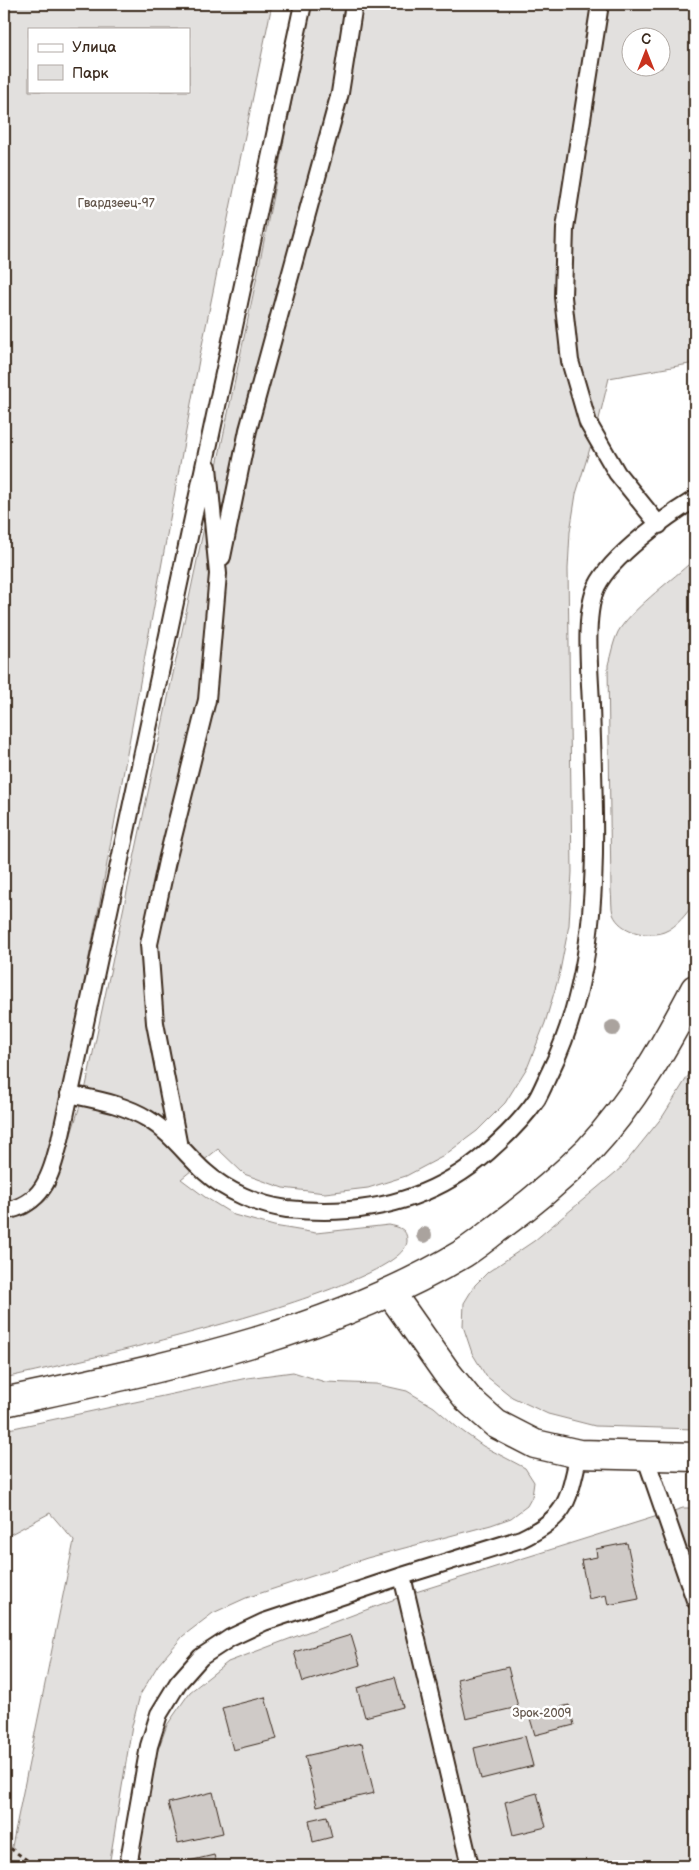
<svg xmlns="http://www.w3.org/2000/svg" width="699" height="1870" viewBox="0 0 699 1870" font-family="'Balsamiq Sans',sans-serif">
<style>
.green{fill:#e2e0de;stroke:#8e857e;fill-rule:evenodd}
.building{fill:#cfcac7;stroke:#3b2a1e}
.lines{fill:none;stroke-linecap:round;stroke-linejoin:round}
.lane-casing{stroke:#3b2a1e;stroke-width:20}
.street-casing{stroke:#3b2a1e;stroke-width:31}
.secondary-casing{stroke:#3b2a1e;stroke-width:31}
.path{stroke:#3b2a1e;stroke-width:3;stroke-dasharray:4 4;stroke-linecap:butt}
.lane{stroke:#fff;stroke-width:16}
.street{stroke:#fff;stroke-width:28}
.secondary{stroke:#fff;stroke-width:28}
.tree{fill:#aaa39e}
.labels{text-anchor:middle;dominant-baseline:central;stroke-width:5;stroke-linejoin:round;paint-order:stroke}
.park-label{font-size:12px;fill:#65584e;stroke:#fff}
</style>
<rect width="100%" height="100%" fill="#fff"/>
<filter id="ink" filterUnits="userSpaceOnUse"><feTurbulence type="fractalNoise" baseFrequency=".02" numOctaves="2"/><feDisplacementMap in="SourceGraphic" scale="10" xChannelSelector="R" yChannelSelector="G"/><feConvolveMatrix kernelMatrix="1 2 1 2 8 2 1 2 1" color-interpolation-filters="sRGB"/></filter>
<g filter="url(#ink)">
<!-- green -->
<path class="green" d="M4,4H272L199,360L99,907L51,1146C42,1176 36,1193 4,1203ZM29,29H189V91H29Z
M311,4H695V363L609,378L599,419L576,494L570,532L568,569L572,872L569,925L559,976L545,1023L528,1066L505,1103L477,1131L442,1157L406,1176L368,1188L325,1193L283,1188L244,1174L218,1149L181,1179L205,1197L234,1215L274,1226L316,1233L389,1225C399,1227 407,1229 407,1240C411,1288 54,1367 4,1378V1221L28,1214L45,1201L55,1186L86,1086L257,276ZM632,38H662V68H632Z
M695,561V902C687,913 677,927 664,932C647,938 620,932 613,914C611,907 612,897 611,890L608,665C611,654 613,642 618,632C629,612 670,581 688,565Z
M695,1065V1429L595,1426L548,1414L512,1397L486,1376L472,1353L463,1326L464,1303L475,1285L488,1272L534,1241L622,1167L663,1116Z
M293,1372L325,1382L376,1384L407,1391L434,1407L458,1428L483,1446L525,1468L534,1482L532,1497L527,1506L511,1518L491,1525L367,1558L246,1598L213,1613L183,1636L158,1665L140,1695L132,1726L109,1866H8L74,1541L50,1513L9,1535L4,1549V1430L247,1378Z
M683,1508H695V1866H138L151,1769L167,1725L190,1692L228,1662L403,1596Z"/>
<!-- building -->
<path class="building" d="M627,1543L639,1599L608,1605L606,1595L589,1599L581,1560L597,1557L596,1549Z
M351,1635L360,1665L303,1682L294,1652Z
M508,1667L518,1707L466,1719L457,1679Z
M395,1677L403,1707L365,1717L357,1688Z
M265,1697L277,1739L233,1750L222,1708Z
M569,1705L574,1725L535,1735L529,1715Z
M525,1736L533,1766L481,1779L474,1748Z
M362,1743L374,1793L317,1806L305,1756Z
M213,1792L223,1833L178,1843L168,1803Z
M537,1793L546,1827L513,1835L505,1802Z
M327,1816L332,1837L313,1842L309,1820Z
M214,1855L217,1866H168Z"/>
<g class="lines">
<defs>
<path id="lane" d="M600,4L565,228L563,297L570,361L588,423L617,473L659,525
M222,557L248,430L340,93L354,4
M69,1094C97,1100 123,1104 148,1119C171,1133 186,1155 205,1172C226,1191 258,1205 287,1209C361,1217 431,1202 488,1152C506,1136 524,1118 537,1099C542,1090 546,1080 550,1072C606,958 594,827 591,705C590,673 583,614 597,586C611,557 667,516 695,499
M178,1142L155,1023L149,944L167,861L207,700L218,574L208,467
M4,1211C44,1205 51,1174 60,1140L303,4
M645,1456L695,1600
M402,1576L470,1866
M128,1866L149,1746L159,1714L178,1683L201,1657L230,1638L264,1622L402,1576L521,1539C568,1517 568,1501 579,1454"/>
<path id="street" d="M390,1292L447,1373L468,1399L496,1424L535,1444L579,1454L695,1457"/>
<path id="secondary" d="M4,1402C161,1368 324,1337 464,1253C475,1246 485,1238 495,1230C528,1206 559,1180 588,1151C632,1104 665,1046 695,989"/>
</defs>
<!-- lane casing -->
<use href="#lane" class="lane-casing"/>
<!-- street casing -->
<use href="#street" class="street-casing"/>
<!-- secondary casing -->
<use href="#secondary" class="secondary-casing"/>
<!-- path -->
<path class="path" d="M4,1844L27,1860L48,1866"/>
<!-- lane -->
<use href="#lane" class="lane"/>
<!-- street -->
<use href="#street" class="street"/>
<!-- secondary -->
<use href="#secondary" class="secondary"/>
</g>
<!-- trees -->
<g class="tree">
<circle cx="613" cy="1028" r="8"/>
<circle cx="424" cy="1235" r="8"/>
</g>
</g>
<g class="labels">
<!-- park labels -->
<g class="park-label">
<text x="116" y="203">Гвардзеец-97</text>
<text x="542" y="1713">Зрок-2009</text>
</g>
</g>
<!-- margin -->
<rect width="699" height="1870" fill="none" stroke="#fff" stroke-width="20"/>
<rect x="10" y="10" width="679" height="1850" fill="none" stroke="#3b2a1e" stroke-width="2" filter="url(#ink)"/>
<!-- legend -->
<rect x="28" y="28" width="162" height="65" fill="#ffffff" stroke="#b1aaa5"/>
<rect x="38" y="44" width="25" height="8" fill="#ffffff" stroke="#b1aaa5"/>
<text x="72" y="52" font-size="15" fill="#3b2a1e">Улица</text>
<rect x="38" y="65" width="25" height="15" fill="#e2e0de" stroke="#b1aaa5"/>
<text x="72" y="78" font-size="15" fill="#3b2a1e">Парк</text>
<!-- north arrow -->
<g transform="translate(646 52)"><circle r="24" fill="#ffffff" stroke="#b1aaa5"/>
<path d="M0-4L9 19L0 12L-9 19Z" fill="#c8321e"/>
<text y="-8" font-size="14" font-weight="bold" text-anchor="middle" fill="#3b2a1e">С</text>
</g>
</svg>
